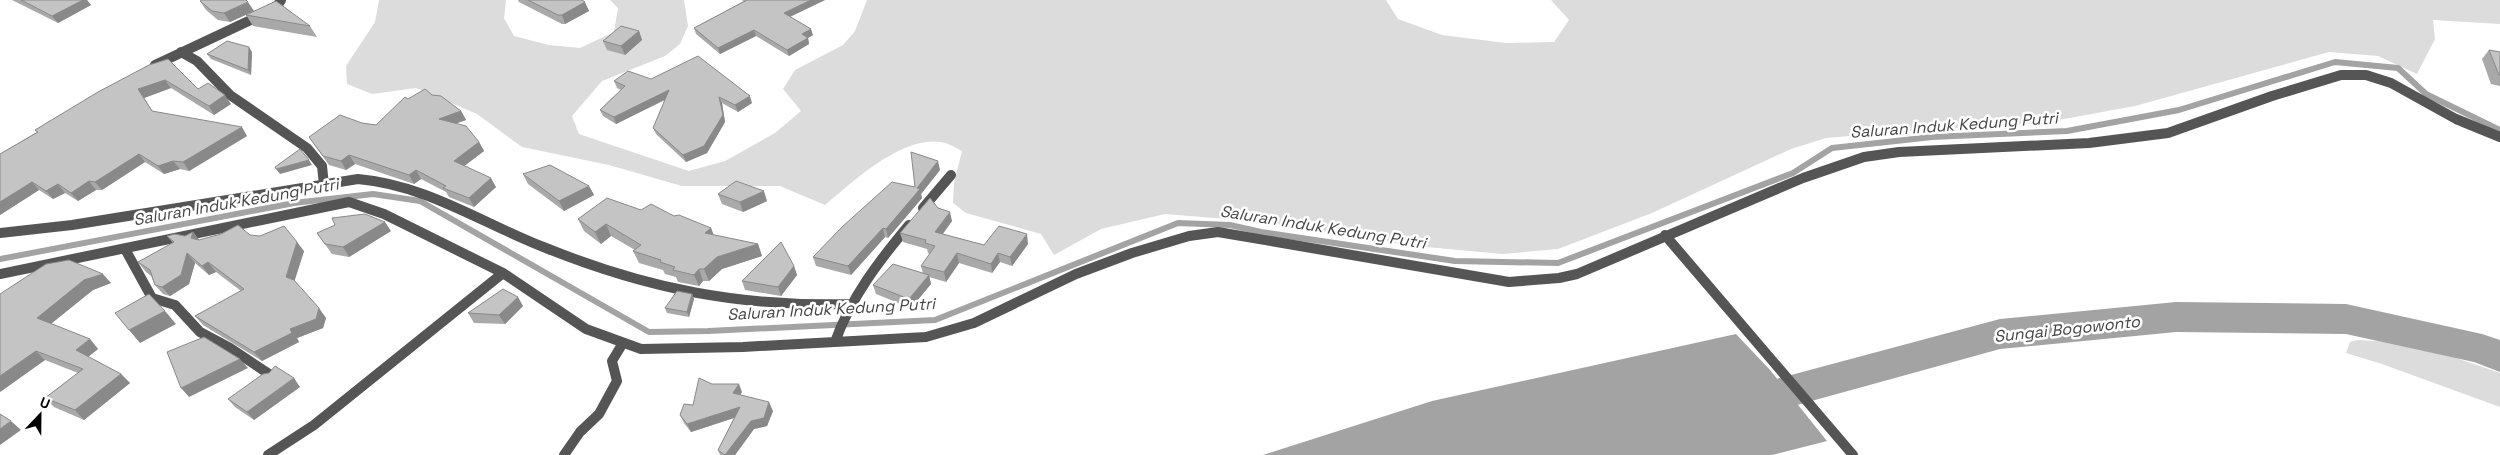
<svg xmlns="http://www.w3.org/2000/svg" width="2500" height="455" viewBox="0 0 2500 455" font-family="'Space Grotesk',sans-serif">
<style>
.green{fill:#dcdcdc}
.water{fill:#a3a3a3}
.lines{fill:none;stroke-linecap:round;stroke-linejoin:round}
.stream{stroke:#a3a3a3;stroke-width:6}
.river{fill:#a3a3a3;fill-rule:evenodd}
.minor{stroke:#555;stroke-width:10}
.wall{fill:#a9a9a9}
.shaded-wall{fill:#898989}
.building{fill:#c4c4c4;stroke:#898989}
.labels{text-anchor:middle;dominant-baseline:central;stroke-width:5;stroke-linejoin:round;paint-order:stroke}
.water-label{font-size:16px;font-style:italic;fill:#444;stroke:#fff}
</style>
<rect width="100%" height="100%" fill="#fff"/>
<!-- green -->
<path class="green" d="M379,0H506L504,18L514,36L549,45L580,48L614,32L618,8L610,0H684L688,26L680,44L665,56L602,81L572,116L579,134L689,171L725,161L775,133L801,111L783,89L795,70L843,45L855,31L867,0H1386L1398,19L1442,35L1506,43L1554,42L1569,20L1551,0H2500V24L2433,20L2435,39L2417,74L2378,56L2329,52L2135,106L2042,123L1935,129L1826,138L1791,149L1652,213L1558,249L1503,254L1415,246L1263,222L1165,214L1101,229L1054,255L1041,234L966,213L953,203L954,183L962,151C956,148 948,143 941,142C901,136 854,181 825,205L780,186H682L609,165L522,147L477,114L416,88L372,94L347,84L346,66L375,22Z
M2358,340L2412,343L2500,373V407L2382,364L2346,353L2350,342Z"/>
<!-- water -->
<path class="water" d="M1736,334L1770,370L1827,441L1772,455H1263L1432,401Z"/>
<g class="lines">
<!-- stream -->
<path class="stream" d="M0,259L294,203L373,194L420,201L649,332L708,331L935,320L1178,223L1230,225L1261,232L1455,261L1558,263L1793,173L1832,148L1932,137L2067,131L2179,110L2335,62L2398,68L2426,94L2500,130"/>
<!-- river -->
<path class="river" d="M2176,302L2346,304L2482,334L2500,340V372L2474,362L2346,334L2176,332L2000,349L1739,421L1725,417L1719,405L1725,393L1739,389L2000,319Z"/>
<!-- minor -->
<path class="minor" d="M181,52L197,61L230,95L307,148L322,166L324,185
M155,65L276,8L281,0
M923,208L951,175
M0,233L72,225L358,179C427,185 483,224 546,248C648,289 740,307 850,304
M1665,235L1853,455
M125,249L152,298L175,305L200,332L230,348L272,376
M0,274L349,202L384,214L503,273L586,329L641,349L743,347L926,337L974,323L1076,274L1132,253L1189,236L1218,232L1509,282L1559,278L1577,274L1803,178L1864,157L1899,152L2089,143L2168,133L2272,96L2341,75H2366L2391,83L2456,119L2500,137
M835,342C851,297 879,261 909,225
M268,455L314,425L503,273
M564,455L580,432L599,414L617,381L612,361L623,343"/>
</g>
<!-- wall -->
<path class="wall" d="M12,0H87L91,5L58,23Z
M518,0H582L589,11L565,24H562L519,2Z
M741,0H825L790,17L813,35L808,38L809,44L789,56L756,36L720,54L696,34L694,28L744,1Z
M200,1L254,11L230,22L218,20L206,10Z
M246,15L310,26L317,37L253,26Z
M639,31L642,40L625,55L607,50L603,41Z
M2489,50L2500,52V86L2491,84L2482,59Z
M252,52L251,75L211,59L207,54Z
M149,65L231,104L214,115L171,88L144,98L153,112L247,136L189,171L180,169L164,174L145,162L102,190H96L78,201L65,193L53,199L39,190L0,215V154L37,132L35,130Z
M651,79L752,103L738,112L722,103L725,122L707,153L686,162L656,134L653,128L665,100L616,124L603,116L600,110L621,90L617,88L614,81Z
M432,95L461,111L466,120L456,123L479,142L484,151L464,166L496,187L474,207L449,197L446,192L421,179L414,184L355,164L346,170L329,165L309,137L362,123L376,125L408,99Z
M940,170L921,194L922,198L888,238L885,237L851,275L816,266L813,257Z
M523,174L589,186L594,195L564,211L528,184Z
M718,194L767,201L743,212L722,204Z
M938,208L952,221L943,234L984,245L1028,244L1012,266L1000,262L992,273L959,263L946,282L929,277L931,284L911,308L876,294L873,285L923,273L921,266L930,254L928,253L927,249L903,242L900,233Z
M641,210L674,216L711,228L714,235L758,244L762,256L722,269L709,281H703L699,286L678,282L676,277L665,274L663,270L639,263L633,251L635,250L611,236L601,244L584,231L578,219Z
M391,231L349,257L332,254L317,233Z
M193,232L199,240L250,235L304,251L294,281L326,318L323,328L297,338L299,342L262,361L203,325L195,316L241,291L216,272L209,275L195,263L189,284L170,296L163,294L155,285L151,276L146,272L138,262L173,243L167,236H185Z
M69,260L111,283L93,290L50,324L90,339L98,349L88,357L121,374L130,383L84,420L54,407L45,398L78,373L45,360L0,392Z
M794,266L797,275L781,296L745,290L742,281Z
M692,294L694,299L689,317L667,313L665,308Z
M523,306L505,324L474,323L468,313Z
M712,384L742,392L740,395L773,411L767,426L754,429L735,455H720L718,450L734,418L691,432L684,423L680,415L693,405Z
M300,387L254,420L235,407L228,399Z"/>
<!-- shaded-wall -->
<path class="shaded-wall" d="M83,0H87L91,5L58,23L52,16Z
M811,0H825L785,19L784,13Z
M248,2L254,11L230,22L224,13Z
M585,2L589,11L565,24L562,15Z
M811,29L813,35L808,38L809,44L789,56L787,50L802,34Z
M754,30L756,36L720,54L718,48Z
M639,31L642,40L625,55L621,46Z
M249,47L252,52L251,75L248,70Z
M165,80L171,88L144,98L158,120L138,89Z
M669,90L672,96L616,124L614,117Z
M225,95L231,104L214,115L209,106Z
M750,96L752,103L738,112L735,105Z
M719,97L722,103L725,122L707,153L686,162L683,155Z
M461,111L466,120L444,128L439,119Z
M242,127L247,136L189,171L183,162Z
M479,142L484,151L459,170L454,161Z
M139,154L145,162L102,190L95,182Z
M349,155L355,164L346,170L341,161Z
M309,160L312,165L280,174L276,169Z
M173,161L180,169L164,174L158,166Z
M938,161L940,170L921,194L922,198L888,238L886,229L917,188Z
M416,170L421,179L414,184L409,175Z
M491,178L496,187L474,207L469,198Z
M89,181L96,190L78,201L71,193Z
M32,182L39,190L0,215V202Z
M58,184L65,193L53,199L46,191Z
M589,186L594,195L564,211L559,201Z
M764,191L767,201L743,212L740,202Z
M950,212L952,221L937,241L935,232Z
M385,222L391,231L349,257L343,247Z
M606,224L611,236L601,244L595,232Z
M711,228L715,240L705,233Z
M883,228L885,237L851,275L848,266Z
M193,232L200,241L191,238Z
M1027,234L1028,244L1012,266L1010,257Z
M297,242L304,251L293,286L286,277Z
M758,244L762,256L722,269L709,281L704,269L717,257Z
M187,253L195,263L189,284L170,296L162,287Z
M957,253L959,263L946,282L944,272Z
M998,253L1000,262L992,273L991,264Z
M208,262L216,272L209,275L202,266Z
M794,266L797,275L781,296L778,287Z
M699,269L703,281L699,286L694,275Z
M103,274L111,283L93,290L46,328L37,318L84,280Z
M929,275L931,284L911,308L909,299Z
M692,294L694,299L689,317L687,312Z
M518,297L523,306L505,324L499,315Z
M319,308L326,318L323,328L297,338L299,342L262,361L254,352L290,329Z
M165,311L176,324L140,343L129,330Z
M90,339L98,349L84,360L76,350Z
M36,351L45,360L0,392V376Z
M240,359L248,368L189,397L181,388Z
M121,374L130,383L84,420L75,410Z
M294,378L300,387L254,420L247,412Z
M739,384L742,392L736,401L733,393Z
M769,402L773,411L767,426L754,429L735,455H725L751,421Z
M740,407L743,415L691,432L687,424Z
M11,421L21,430L0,445V429Z"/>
<!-- building -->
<path class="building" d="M21,0H83L52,16Z
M202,0H246L248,2L224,13L212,11L200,1Z
M528,0H582L585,2L562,15H558Z
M747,0H811L784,13L811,29L802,34L808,38L787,50L754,30L718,48L694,28Z
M276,1L310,26L246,15Z
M621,26L639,31L621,46L603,41Z
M227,41L249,47L248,70L207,54Z
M2489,50L2500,52V75H2499Z
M698,56L750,96L735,105L719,97L723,115L704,146L683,155L653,128L669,90L614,117L600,110L625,86L614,81L628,71L651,79Z
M168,59L198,89L208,83L225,95L209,106L165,80L138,89L152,111L242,127L183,162L173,161L158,166L139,154L95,182L89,181L71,193L58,184L46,191L32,182L0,202V154L38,132L35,130L98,92L149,65Z
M425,89L432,95L441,96L461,111L439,119L466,126L479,142L454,161L491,178L469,198L443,188L446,186L416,170L409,175L349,155L341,161L323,156L309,137L340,115L362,123L376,125L405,97L408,99Z
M300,149L309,160L276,169L275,167Z
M911,152L938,161L917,188L920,189L886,229L883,228L848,266L813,257L843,226L892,182L915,187Z
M550,165L589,186L559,201L523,174Z
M736,181L764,191L740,202L718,194Z
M607,198L641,210L651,204L674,216L679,215L711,228L705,233L758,244L717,257L704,269H699L694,275L673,270L675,267L660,262L661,260L633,251L641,245L606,224L595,232L578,219Z
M930,198L938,208L950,212L935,232L984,245L999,226L1027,234L1010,257L998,253L991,264L957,253L944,272L921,266L935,246L925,243L926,240L900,233Z
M365,214L385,222L343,247L325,244L317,233L335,225L332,218Z
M238,225L250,235L260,236L284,226L297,242L286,277L294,280L319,308L316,319L290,329L292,333L254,352L195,316L244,289L208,262L202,266L187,253L181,275L162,287L155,285L150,270L138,262L174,242L167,236L175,234L185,236L193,232L191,238L199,240L221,234Z
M781,242L794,266L778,287L742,281Z
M69,260L103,274L84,280L37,318L90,339L76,350L121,374L75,410L45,398L83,369L36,351L0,376V294L46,264Z
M893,264L929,275L909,299L873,285Z
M503,289L518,297L499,315L468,313Z
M677,291L692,294L687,312L665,308Z
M149,294L165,311L129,330L115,313Z
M204,337L240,359L181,388L167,352Z
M275,366L294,378L247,412L228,399L263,374L269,373Z
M699,378L712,384H739L733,393L769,402L764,418L751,421L725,455L718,450L740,407L687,424L680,415L684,404L693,405Z
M0,414L11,421L0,429Z"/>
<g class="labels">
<!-- water labels -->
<g class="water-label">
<text transform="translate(1954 125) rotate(-4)">Saluran Induk Kedung Putri</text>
<text transform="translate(236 202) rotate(-10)">Saluran Induk Kedung Putri</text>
<text transform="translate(1323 227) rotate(9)">Saluran Induk Kedung Putri</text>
<text transform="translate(831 309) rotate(-3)">Saluran Induk Kedung Putri</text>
<text transform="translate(2067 329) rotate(-6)">Sungai Bogowonto</text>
</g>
</g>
<!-- north arrow -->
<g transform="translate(40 415) rotate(22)" stroke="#ffffff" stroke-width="4" paint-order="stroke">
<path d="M0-4L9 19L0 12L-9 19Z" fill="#000000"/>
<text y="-8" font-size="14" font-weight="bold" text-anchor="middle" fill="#000000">U</text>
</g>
</svg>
